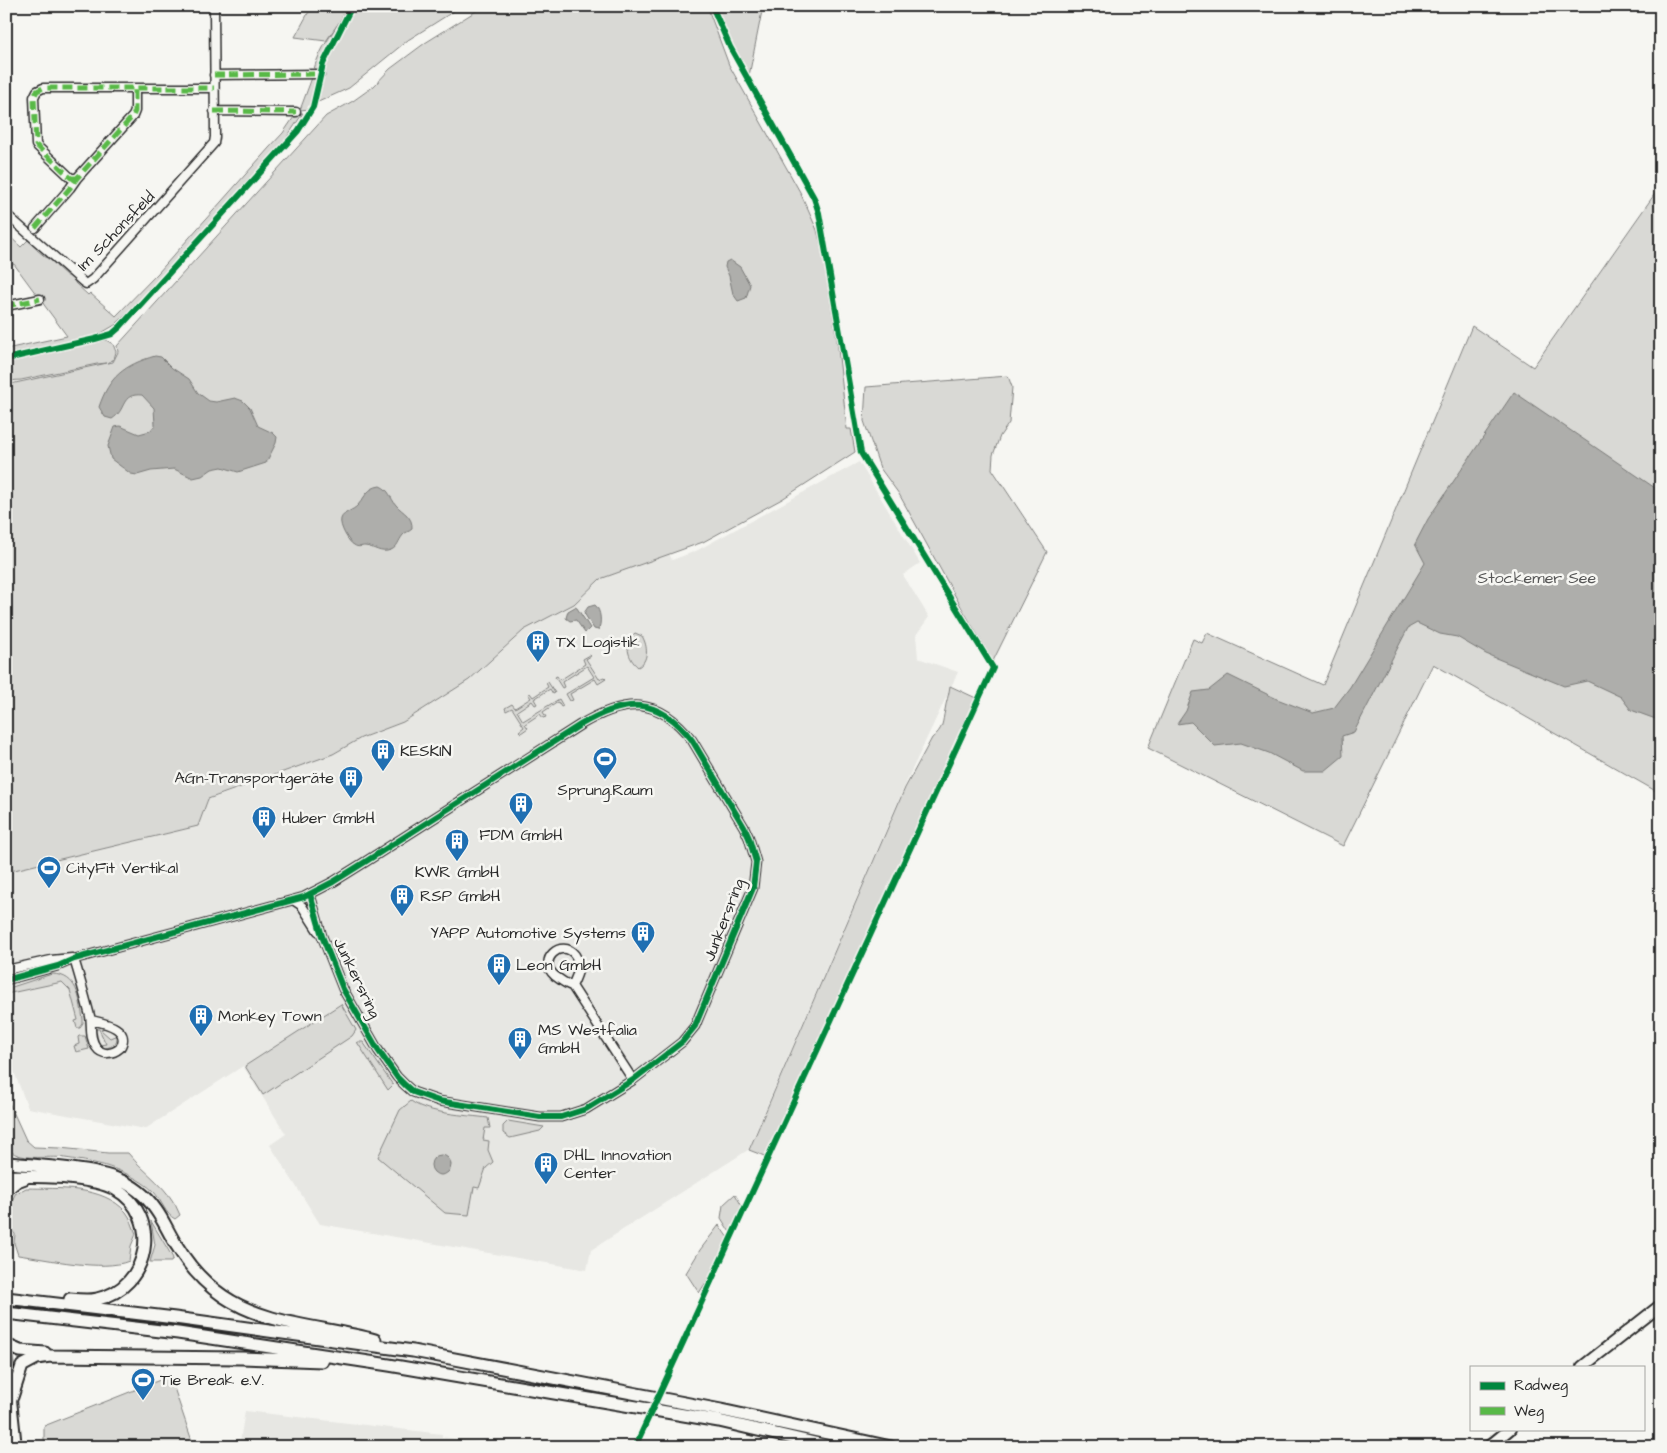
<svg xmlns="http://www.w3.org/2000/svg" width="1667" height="1453" viewBox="0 0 1667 1453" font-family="'Architects Daughter',sans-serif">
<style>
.built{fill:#e7e7e3}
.green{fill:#d9d9d5;stroke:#828280}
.water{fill:#aeaeab;stroke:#7a7a78}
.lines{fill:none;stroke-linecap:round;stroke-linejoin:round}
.minor-casing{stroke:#2b2b2b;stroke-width:11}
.major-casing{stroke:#2b2b2b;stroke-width:14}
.highway-casing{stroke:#2b2b2b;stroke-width:15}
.minor{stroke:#f6f6f2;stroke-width:8}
.major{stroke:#f6f6f2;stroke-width:10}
.highway{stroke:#f6f6f2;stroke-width:11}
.quiet{stroke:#58b947;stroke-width:5;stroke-dasharray:10 5;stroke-linecap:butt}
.cycleway-casing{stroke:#f6f6f2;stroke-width:9}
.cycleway{stroke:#00873e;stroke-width:6}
.labels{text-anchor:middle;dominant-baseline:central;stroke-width:5;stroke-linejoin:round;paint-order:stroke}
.street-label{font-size:16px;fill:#2b2b2b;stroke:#f6f6f2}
.park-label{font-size:16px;fill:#565656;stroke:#f6f6f2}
.poi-label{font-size:16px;fill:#2b2b2b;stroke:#f6f6f2;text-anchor:start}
</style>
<rect width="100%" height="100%" fill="#f6f6f2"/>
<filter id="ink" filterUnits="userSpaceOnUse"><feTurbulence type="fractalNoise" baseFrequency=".02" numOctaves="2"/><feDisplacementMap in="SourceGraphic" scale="10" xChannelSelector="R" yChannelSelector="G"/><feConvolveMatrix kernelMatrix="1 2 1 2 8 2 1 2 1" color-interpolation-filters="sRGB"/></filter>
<g filter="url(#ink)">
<!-- built -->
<path class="built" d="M859,462L920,563L903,575L929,617L916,635L918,658L958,672L909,776L748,1150L591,1250L587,1270L320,1224L270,1145L286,1134L243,1066L145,1129L28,1108L6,1051V872L198,826L208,800L333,754L361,738L403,722L469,680L524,630L574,604L600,579L669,553L672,560L696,551Z
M245,1411L442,1434V1437L513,1447H239Z"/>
<!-- green -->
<path class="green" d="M312,6H347L340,21L326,41L295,37Z
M348,6H351L319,73H313C318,48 338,28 348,6Z
M354,6H462L408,40L349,88L316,103L326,65Z
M484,6H707L729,65L800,192L817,230L823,254L838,348L847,429H851L855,452L782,499L703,542L600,579L574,604L524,630L469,680L403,722L361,738L333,754L208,799L198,826L6,872V385L107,363L97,364L21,380L6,381V363L106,340L113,344L116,352L114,359L108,363L113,362L118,352L117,346L326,116L353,101L374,86L390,69L425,43Z
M714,6H763L749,76L724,31Z
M313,75H319L311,106L310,109L300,110Z
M303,113L287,137L158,282L115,325L96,336L6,355V349L67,336L14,264L6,266V233L21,247L29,239L37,246V250L48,259H52L56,262V266L67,276L71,275L75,279V283L88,295L90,293L116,316L158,273L269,148L283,133L296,114Z
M1661,185V794L1433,664L1343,846L1148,748L1193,639L1202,643L1207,633L1323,685L1472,326L1533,367Z
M1008,376L1012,387L1009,423L1000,436L993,455L992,469L1047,552L993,661L963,610L899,494L880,468L864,421L866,387Z
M635,633L642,636C648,646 649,661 638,667C628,659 623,643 635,633Z
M590,655L591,656L586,659L599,679L604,677L606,679L598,684L595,679L570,694L573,700L570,701L566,694L594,677L587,666L562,682L564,687L562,688L555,677L557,676L560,680L585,664L583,659Z
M548,682L555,693L553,694L550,689L534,699L537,704L535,705L532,701L517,711L523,721L559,699L563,706L561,707L558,702L543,712L546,717L543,718L540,714L525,724L528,728L521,733L519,731L524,727L512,708L506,711L505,708L512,704L515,708L531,698L528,694L530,693L533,697L548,687L546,683Z
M950,686L976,698L832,1011L767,1157L749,1150L905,788L932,738C944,728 942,723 945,710C946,702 949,695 950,686Z
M338,941L360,974L352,979L336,942Z
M52,974C78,975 79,997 83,1019V1024L80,1028H77L75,1021L78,1020L70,990L62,982L6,994V989Z
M341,1004L356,1030L352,1036L263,1095L245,1066Z
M97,1024L107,1026L101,1030L110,1038L117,1035C118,1043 113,1047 105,1048L100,1045L106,1044L99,1029H94V1026Z
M79,1036H85L89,1049L76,1052L74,1046L79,1044L78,1037Z
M357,1042H363L393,1085L388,1090Z
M6,1096L26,1140L34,1147L60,1148L108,1153H128C145,1174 170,1188 180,1215L175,1219C165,1214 162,1201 154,1192C141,1179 120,1170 103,1165C91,1162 78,1160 65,1158C48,1155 18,1163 6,1147Z
M411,1101C428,1114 466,1115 488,1118L490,1128H485L483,1140L489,1141L488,1150L493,1162L486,1168L479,1188L474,1187L469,1215L445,1213L378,1157L400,1110Z
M508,1121L544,1127L540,1131L510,1138L503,1133V1126Z
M26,1188C59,1189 102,1185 126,1212C131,1218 133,1227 136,1234L131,1246L129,1261C103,1272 47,1259 18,1255L14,1243L15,1234L9,1227V1208L15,1194Z
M735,1194L743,1208L731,1234L721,1218L723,1205Z
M151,1221L173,1258L171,1262H150L155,1245Z
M719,1225L728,1238L717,1265L699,1293L686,1273L700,1250Z
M170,1376L194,1447H44V1426Z"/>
<!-- water -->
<path class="water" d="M730,260L740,267L750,285L746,298L738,301L733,294L729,276L725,267L726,262Z
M155,356L161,357L172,368L189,379L198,393L209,401L216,402L235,398L243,401L250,408L258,426L273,433L277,437L276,443L266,463L238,472L222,467L212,469L202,476L193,478L174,469L151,471L137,475L131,474L111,459L108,446L115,427L120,426L139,434L150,431L155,425L154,408L142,395C120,393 127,410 112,419L105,417L99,407C109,377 124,365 155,356Z
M1514,392L1661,492V721L1631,710L1621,697L1587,681L1564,686L1486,654L1457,637L1440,634L1417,623L1408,628L1354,732L1342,736L1343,756L1325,771H1303L1269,753L1241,743L1215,746L1191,722L1177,724L1186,711L1193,692L1209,690L1228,675L1277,699L1313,713L1334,708L1350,687L1425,563L1415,544L1428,519Z
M380,486C390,490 390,498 396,505C403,513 413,516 412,529C409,532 405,532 403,535C398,541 398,547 391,550C380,554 375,547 365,546C361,546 358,548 354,545C349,543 339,526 341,519C343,512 353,511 358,505C366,496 367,488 380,486Z
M595,605C601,610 602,624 598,630L594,629L584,613L588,607Z
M575,607L577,608L590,628L585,633L576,620L570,621L566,618L568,611Z
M431 1165a10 10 0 1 1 20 0a10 10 0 1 1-20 0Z"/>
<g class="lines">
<defs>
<path id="minor" d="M214,75L320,74
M214,111L296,112
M77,178H71L36,145L34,97L37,91L43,88H214
M6,214L83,282L86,284L93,279L214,143L215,137L214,6
M35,228L70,188L77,178L133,116L135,111V89
M6,306L40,299
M293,900L302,906L318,931
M74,959C80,978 85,997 90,1016C92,1027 89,1037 96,1047C102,1056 113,1054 120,1048C132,1028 104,1023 91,1020
M6,970L51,960L72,958
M6,980L58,966L74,959L304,897L333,882L365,862L580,725C625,698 658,696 692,740L744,827L749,838L756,862L753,888L695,1026L682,1042L633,1080L586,1109L561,1117H540L439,1101L413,1092L405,1085L397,1077L378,1050L343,989L322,936L310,894
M572,986C575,980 578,973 579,967C579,962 577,959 575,955C562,938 536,960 555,976C561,980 565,984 572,986L633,1080"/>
<path id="major" d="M6,1353L16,1447
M1582,1367L1661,1305
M1488,1447L1510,1429"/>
<path id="highway" d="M6,1163C25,1164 44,1166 63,1168C99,1172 134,1177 156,1210C164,1221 169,1234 177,1246C189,1266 204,1283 223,1296C267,1326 325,1326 375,1340
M6,1176C36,1177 89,1175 115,1189C163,1216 150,1288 97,1299C89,1301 79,1300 70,1299
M6,1190L17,1181L25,1178
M6,1298L175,1318L413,1351L721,1410L891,1447
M6,1313L178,1333L389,1365L719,1421L832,1447
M6,1345L20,1351L45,1353
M12,1397L22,1366L37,1358L50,1356L242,1358L322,1361"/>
</defs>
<!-- minor casing -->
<use href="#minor" class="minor-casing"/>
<!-- major casing -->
<use href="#major" class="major-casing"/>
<!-- highway casing -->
<use href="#highway" class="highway-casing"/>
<!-- minor -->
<use href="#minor" class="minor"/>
<!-- major -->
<use href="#major" class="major"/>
<!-- highway -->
<use href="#highway" class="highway"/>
<!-- quiet -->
<path class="quiet" d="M214,75L320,74
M214,111L296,112
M77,178H71L36,145L34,97L37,91L43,88H214
M35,228L70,188L77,178L133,116L135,111V89
M6,306L40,299"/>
<defs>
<path id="cycleway" d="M6,359L95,339L112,334L120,327L298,131L313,107L323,64L352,6
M6,980L58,966L74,959L304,897L333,882L365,862L580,725C625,698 658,696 692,740L744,827L749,838L756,862L753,888L695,1026L682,1042L633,1080L586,1109L561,1117H540L439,1101L413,1092L405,1085L397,1077L378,1050L343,989L322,936L310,894
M635,1447L993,668L861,453L819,213L814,198L730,47L712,6"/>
</defs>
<!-- cycleway casing -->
<use href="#cycleway" class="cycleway-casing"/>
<!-- cycleway -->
<use href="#cycleway" class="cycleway"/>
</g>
</g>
<!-- icons -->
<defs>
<symbol id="building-pin" viewBox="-11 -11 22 30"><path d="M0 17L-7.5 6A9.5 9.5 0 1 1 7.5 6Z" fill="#1f6fb2" stroke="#f6f6f2"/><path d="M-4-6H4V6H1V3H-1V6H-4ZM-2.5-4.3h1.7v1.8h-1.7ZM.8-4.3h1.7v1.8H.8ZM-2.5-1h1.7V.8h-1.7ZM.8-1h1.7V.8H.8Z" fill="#fff"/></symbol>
<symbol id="stadium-pin" viewBox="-11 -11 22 30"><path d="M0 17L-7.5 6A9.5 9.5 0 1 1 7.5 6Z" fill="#1f6fb2" stroke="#f6f6f2"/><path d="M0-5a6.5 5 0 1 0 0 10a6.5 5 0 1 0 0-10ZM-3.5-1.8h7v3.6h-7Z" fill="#fff"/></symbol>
</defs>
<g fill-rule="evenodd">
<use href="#building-pin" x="524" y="628" width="28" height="38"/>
<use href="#building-pin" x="369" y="737" width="28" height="38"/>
<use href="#stadium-pin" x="591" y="745" width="28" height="38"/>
<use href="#building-pin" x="337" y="764" width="28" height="38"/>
<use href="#building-pin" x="507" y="790" width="28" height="38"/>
<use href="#building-pin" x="250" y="804" width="28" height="38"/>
<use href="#building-pin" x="443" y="827" width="28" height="38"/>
<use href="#stadium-pin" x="35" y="854" width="28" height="38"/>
<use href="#building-pin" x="388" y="882" width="28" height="38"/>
<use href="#building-pin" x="629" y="919" width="28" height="38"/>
<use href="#building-pin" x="485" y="951" width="28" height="38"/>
<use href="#building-pin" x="187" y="1002" width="28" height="38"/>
<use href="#building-pin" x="506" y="1025" width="28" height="38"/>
<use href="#building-pin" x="532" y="1150" width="28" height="38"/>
<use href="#stadium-pin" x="129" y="1366" width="28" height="38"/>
</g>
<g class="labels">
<!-- street labels -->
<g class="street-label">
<text transform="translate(116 231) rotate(-46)">Im Schonsfeld</text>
<text transform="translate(724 920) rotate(-69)">Junkersring</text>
<text transform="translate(357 978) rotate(64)">Junkersring</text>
</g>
<!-- park labels -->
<g class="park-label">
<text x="1537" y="578">Stockemer See</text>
</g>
<!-- poi labels -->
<g class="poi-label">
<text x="556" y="642">TX Logistik</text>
<text x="400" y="751">KESKIN</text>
<text x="334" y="778" text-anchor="end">AGn-Transportgeräte</text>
<text x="605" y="790" text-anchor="middle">Sprung.Raum</text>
<text x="282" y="818">Huber GmbH</text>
<text x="521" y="835" text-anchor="middle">FDM GmbH</text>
<text x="66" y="868">CityFit Vertikal</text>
<text x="457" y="872" text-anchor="middle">KWR GmbH</text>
<text x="420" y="896">RSP GmbH</text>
<text x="626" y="933" text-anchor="end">YAPP Automotive Systems</text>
<text x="516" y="965">Leon GmbH</text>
<text x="218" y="1016">Monkey Town</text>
<text x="538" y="1030">MS Westfalia<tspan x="538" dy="18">GmbH</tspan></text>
<text x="564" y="1155">DHL Innovation<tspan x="564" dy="18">Center</tspan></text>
<text x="160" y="1380">Tie Break e.V.</text>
</g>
</g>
<!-- margin -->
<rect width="1667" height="1453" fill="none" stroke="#f6f6f2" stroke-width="25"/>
<rect x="12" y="12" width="1642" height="1428" fill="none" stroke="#2b2b2b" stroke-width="2" filter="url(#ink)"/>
<!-- legend -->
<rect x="1470" y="1366" width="175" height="65" fill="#f6f6f2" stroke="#a5a5a2"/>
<rect x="1480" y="1382" width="25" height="8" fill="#00873e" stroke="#a5a5a2"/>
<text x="1514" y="1390" font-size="15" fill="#2b2b2b">Radweg</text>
<rect x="1480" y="1407" width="25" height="8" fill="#58b947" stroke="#a5a5a2"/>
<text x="1514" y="1416" font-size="15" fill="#2b2b2b">Weg</text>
</svg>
